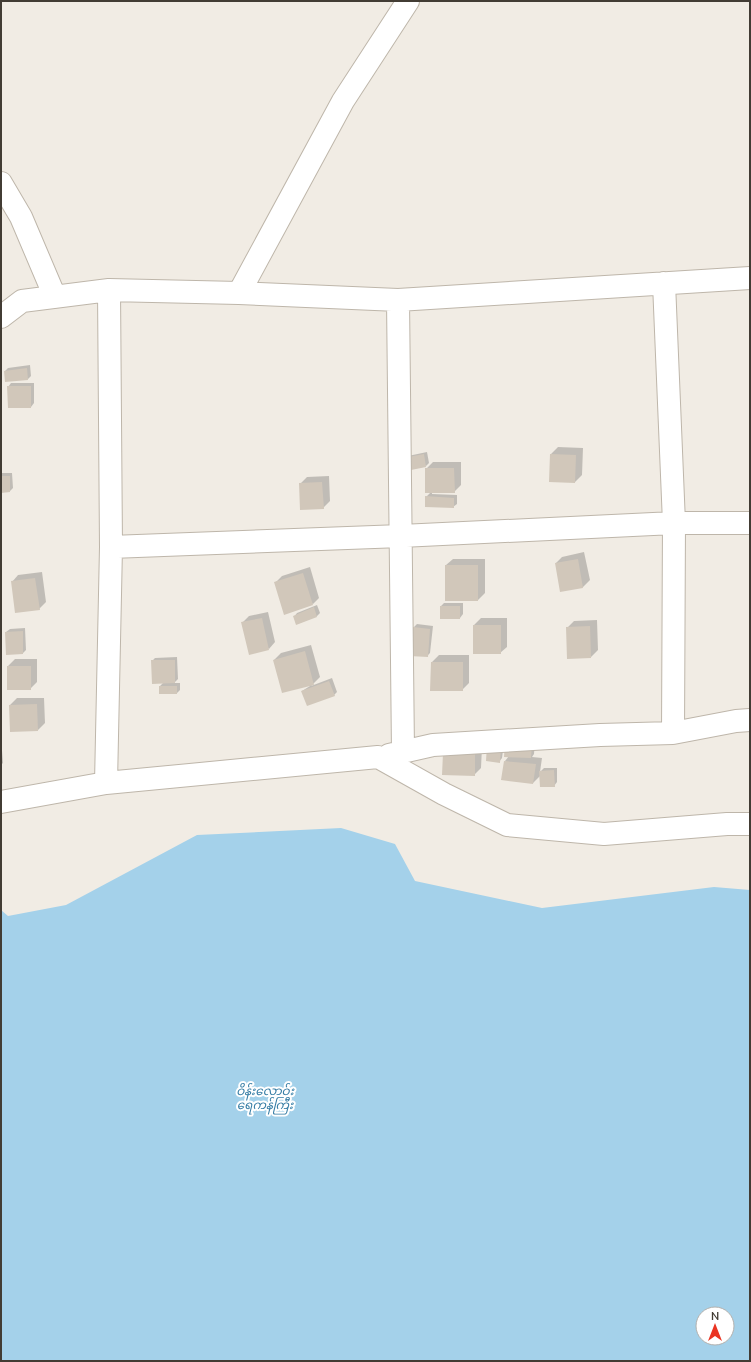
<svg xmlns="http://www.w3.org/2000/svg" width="751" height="1362" viewBox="0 0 751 1362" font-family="'Nunito Sans','Noto Sans Myanmar',sans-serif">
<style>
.water{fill:#a4d1ea;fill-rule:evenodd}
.shadow{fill:#0003}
.building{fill:#d1c7ba}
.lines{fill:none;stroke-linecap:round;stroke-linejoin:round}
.street-casing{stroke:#beb6aa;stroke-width:24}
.street{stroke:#fff;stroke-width:22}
.labels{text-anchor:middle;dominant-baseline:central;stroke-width:4;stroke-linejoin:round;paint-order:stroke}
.water-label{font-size:12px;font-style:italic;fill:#367da5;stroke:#fff}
</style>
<rect width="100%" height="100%" fill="#f1ece4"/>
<!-- water -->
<path class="water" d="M341,828L395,844L415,881L542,908L714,887L750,890V1361H1V910L8,916L66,905L197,835ZM703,1314H727V1338H703Z"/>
<!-- shadow -->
<path class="shadow" d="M30,365L31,376L28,379L5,371L8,368Z
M11,383H34V403L31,407L8,387Z
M558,447L583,448L582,475L575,482L550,481L551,454Z
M427,452L429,463L426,466L408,456Z
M433,462H461V485L454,492H432V494L457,495V504L453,507L426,497L431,492L426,469Z
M1,473H12L13,488L10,491L1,492Z
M329,476L330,501L323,508L300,484L307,477Z
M584,552L590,580L583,587L561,591L556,563L562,557Z
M453,559H485V593L478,600L446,565Z
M310,567L319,598L313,604L275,583L282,576Z
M42,572L46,602L39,609L12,582L18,575Z
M444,603H463V614L460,618L441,606Z
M317,605L320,613L317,616L297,624L294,617L297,613Z
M268,612L275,642L269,649L242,623L249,616Z
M481,618H507V647L500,653H474V625Z
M597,620L598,650L591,657L567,628L574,621Z
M417,624L433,626L430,653L427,656L414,627Z
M25,628L26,650L23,653L6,632L10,629Z
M311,645L320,677L311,686L332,678L337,692L334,695L302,691L310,686L309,685L274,660L281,653Z
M439,655H469V683L462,690H431L432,662Z
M177,657L178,679L174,683H180V690L177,693H160V686L163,683L152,661L155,658Z
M15,659H37V682L30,689H8V666Z
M17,698H44L45,723L38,730L10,705Z
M1,738L3,763L1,765Z
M535,741L534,754L532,757L542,758L540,772L544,768H557V782L554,786L541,775L533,783L505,761L509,756Z
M504,743L502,758L499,762L487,760Z
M482,747L481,768L474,775L443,774Z"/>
<!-- building -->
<path class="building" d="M27,368L28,380L5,382L4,371Z
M7,386H31V408H8Z
M424,454L426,467L406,471L403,458Z
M550,454L576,455L575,483L549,482Z
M425,468H454L455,493H425Z
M1,476H10V492L1,493Z
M322,482L324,509L300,510L299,483Z
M425,496L454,498V508L425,507Z
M578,559L583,588L560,592L555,563Z
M445,565H478V601H445Z
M303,573L313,605L284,615L274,582Z
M35,578L40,610L15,613L11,581Z
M440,606H460V619H440Z
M314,607L317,617L296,625L293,616Z
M262,618L269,650L249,655L241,622Z
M473,625H501V654H473Z
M590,626L591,658L567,659L566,627Z
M413,627L430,629L428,657L409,656Z
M23,631V654L6,655L5,632Z
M305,651L314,685L282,693L273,660Z
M151,660H175V683L152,684Z
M431,662H463V691H430Z
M7,666H31V690H7Z
M329,681L335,696L307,706L301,691Z
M159,686H177V694H159Z
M37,704L38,731L10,732L9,705Z
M505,742L532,744L531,758L504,757Z
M487,745L501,746L500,763L486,761Z
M443,753H475V776L442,775Z
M504,761L536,764L533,784L501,780Z
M554,770L555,787H540L539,771Z"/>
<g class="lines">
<defs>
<path id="street" d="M1,183L21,217L55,297
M664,283L674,523L673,733
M239,293L398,300L750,278
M398,300L403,751
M1,317L22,301L109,290L239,293L343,101L408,1
M111,547L401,536L674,523H750
M389,755L433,745L600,735L673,733L736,721L750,720
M106,783L111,547L109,290
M1,802L106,783L378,757L444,794L507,825L604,834L727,824H750"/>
</defs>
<!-- street casing -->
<use href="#street" class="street-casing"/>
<!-- street -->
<use href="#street" class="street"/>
</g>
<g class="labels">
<!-- water labels -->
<g class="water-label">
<text x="265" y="1091">ဝိန်းလောဝ်း<tspan x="265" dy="14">ရေကန်ကြီး</tspan></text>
</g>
</g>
<!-- border -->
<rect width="751" height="1362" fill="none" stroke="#423c34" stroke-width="4"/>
<!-- north arrow -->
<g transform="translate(715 1326)"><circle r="19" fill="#ffffff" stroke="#b3b1ae"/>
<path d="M0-3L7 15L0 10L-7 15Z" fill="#ea3422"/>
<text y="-6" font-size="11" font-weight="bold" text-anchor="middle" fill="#423c34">N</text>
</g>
</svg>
